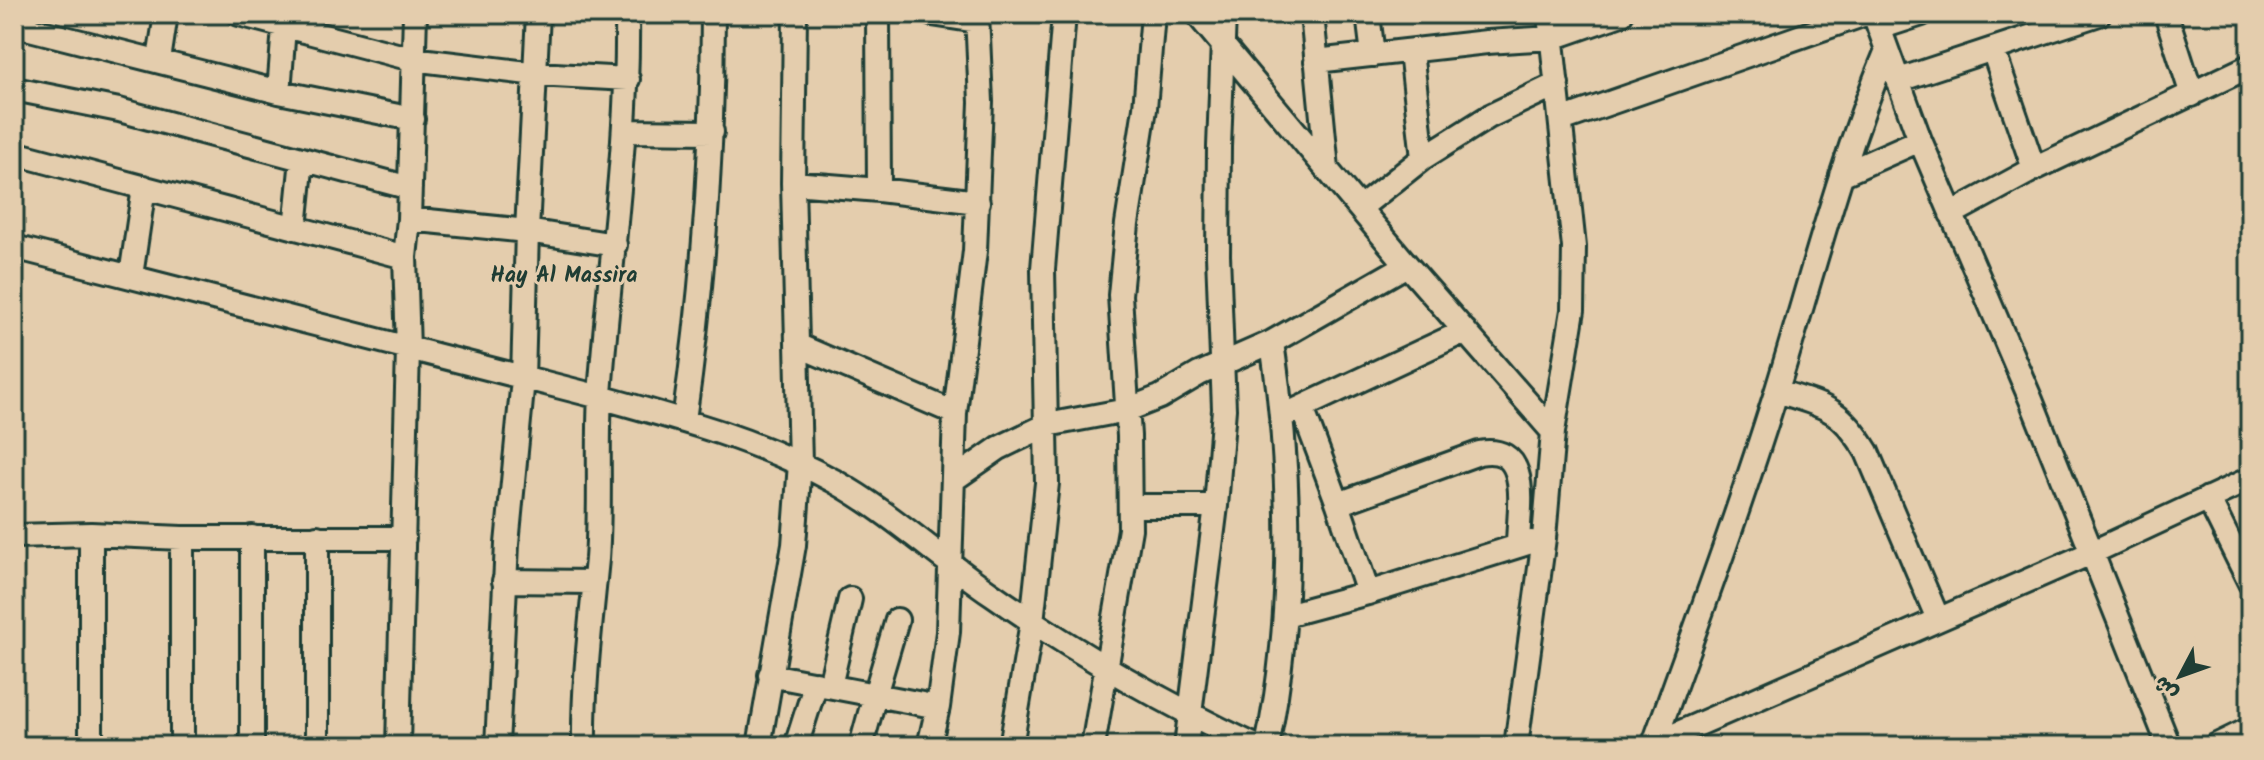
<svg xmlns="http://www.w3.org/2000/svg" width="2264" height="760" viewBox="0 0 2264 760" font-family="Kalam,'Playpen Sans Arabic',sans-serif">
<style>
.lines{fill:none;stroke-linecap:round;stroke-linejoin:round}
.minor-casing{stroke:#1f3d34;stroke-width:28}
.minor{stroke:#e4cdad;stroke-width:22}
.labels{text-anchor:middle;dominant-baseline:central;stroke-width:6;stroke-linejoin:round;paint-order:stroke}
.neighbourhood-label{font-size:22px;font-weight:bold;fill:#1f3d34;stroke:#e4cdad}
</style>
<rect width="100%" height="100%" fill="#e4cdad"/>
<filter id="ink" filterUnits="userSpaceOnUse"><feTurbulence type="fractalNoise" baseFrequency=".0125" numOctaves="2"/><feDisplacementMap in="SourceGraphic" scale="16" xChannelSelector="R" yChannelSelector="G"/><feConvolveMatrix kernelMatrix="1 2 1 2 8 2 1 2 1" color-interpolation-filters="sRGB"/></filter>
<g filter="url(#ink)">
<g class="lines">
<defs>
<path id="minor" d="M239,14L412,59L536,74L628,79
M878,14L879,190
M932,14L977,21
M1197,14L1407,265L1553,432
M1312,14L1327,169
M1368,14L1373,55
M1874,14L1920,140L2031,400L2169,746
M2166,14L2192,95
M14,25L279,92L413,119
M1879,28L1922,14
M1993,50L2034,169
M1411,51L1423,158
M159,60L166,14
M1316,61L1487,42L1552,38L1621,14
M1899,80L2099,14
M14,89L119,110L410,188
M279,92L285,14
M1561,120L1865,14
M624,131L712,132
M14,153L405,257
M1841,175L1920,140
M793,183L879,190L978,202
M1360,208L1423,158L1490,116L1557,84
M1951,214L2034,169L2250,66
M409,219L527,231L615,245
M295,228L302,159
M14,247L600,397C680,419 761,441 834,481C890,512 939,558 992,594C1076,653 1162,702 1255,746
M131,276L144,187
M797,345L955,413
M1777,391C1824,406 1840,407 1867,452L1938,619
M1302,408L1338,504L1368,593
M1283,416L1465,331
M684,420C704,282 713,153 713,14
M953,480L999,448L1047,425L1127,410L1160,397L1199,374L1272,342L1407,265
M2208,498L2250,583
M1338,504L1479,453C1534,443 1518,511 1518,546
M1132,506H1216
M14,536L91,534L182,538H404
M182,538V746
M504,581L593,582
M1286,615L1368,593L1531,542
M770,675L875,695L897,620
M830,686L850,599
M91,746V534
M252,746V537
M317,746V537
M398,746L408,349L405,257L409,219L415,14
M497,746L507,544L523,379L527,231L538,14
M584,746C583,683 591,621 597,559C601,504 597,449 600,395C609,268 629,142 627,14
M759,746L794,545L800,463L793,183L795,14
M796,746L816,683
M861,746L875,695L938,707
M929,746L938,707L948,632L955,413L975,251L981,102L977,14
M1011,746L1032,622L1047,483L1043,269L1064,14
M1093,746L1130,529L1129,436L1120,295L1127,224L1145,108L1153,14
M1186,746L1216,506L1224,409L1218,255L1219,147L1224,14
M1267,746C1295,612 1292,477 1272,342
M1516,746L1544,538L1553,432L1573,310L1574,247L1549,14
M1653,746C1695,630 1738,514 1775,396C1811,280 1840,162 1887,50
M1656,746L1674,735L2091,553L2250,479
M2215,746L2250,729"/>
</defs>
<!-- minor casing -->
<use href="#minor" class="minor-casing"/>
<!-- minor -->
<use href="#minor" class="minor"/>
</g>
</g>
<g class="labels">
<!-- neighbourhood labels -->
<g class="neighbourhood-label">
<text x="564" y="276">Hay Al Massira</text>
</g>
</g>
<!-- margin -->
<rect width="2264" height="760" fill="none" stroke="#e4cdad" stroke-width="48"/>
<rect x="24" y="24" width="2216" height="712" fill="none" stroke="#1f3d34" stroke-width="3" filter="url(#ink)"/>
<!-- north arrow -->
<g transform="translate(2180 676) rotate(229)" stroke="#e4cdad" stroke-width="6" paint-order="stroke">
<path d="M0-6L14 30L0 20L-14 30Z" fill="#1f3d34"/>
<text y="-12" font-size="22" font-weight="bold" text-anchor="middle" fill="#1f3d34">ش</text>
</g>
</svg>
